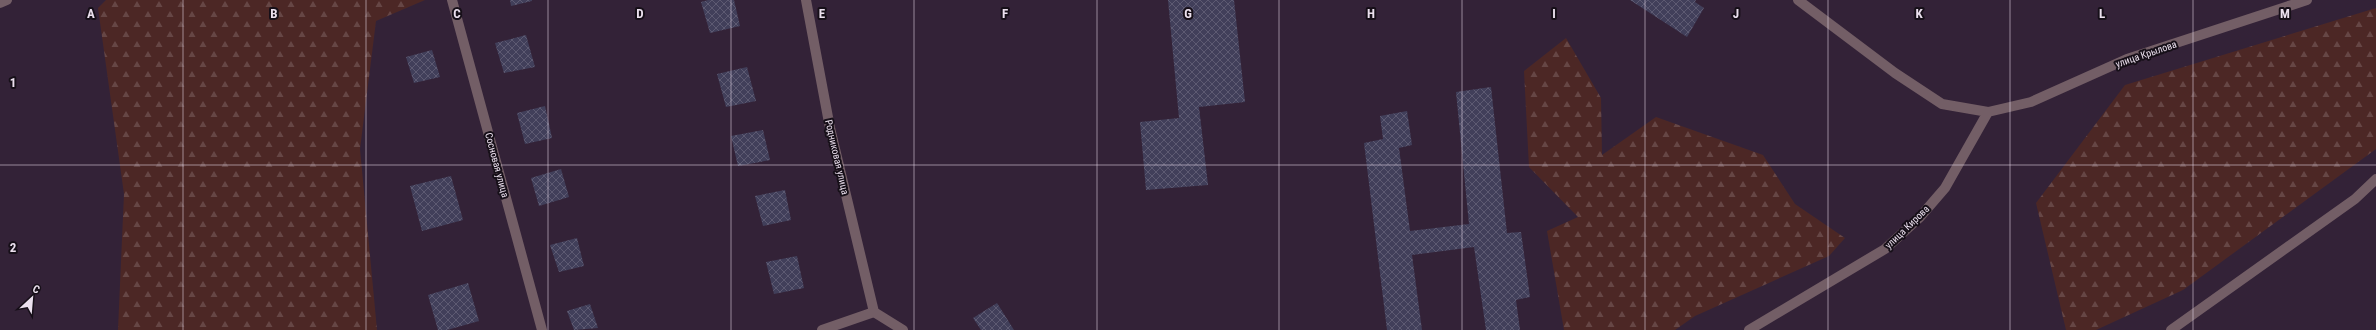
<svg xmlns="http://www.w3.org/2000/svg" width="2376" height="330" viewBox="0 0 2376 330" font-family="'Roboto Condensed',sans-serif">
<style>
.forest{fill:url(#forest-firs)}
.building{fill:url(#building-cross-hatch)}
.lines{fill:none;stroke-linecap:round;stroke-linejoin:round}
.minor{stroke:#735e66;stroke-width:10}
.grid{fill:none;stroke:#ebe0ee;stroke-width:1;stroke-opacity:0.55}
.labels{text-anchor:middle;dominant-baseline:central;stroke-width:4;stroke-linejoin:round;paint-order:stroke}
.street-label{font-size:10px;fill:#ebe0ee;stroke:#160f18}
.grid-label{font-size:13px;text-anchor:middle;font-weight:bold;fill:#ebe0ee;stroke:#160f18;stroke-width:4;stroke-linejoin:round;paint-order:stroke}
</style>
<defs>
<pattern id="forest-firs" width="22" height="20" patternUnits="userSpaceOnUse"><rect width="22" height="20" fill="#4c2725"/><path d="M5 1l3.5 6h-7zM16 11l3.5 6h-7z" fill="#664645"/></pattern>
<pattern id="building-cross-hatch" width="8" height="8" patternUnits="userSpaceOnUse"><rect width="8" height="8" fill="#413f5a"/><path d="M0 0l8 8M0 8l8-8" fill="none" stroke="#5d5a72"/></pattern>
</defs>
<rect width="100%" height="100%" fill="#332237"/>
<!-- forest -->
<path class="forest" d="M106,0H425L376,21L360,149L377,330H118L124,194L98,8Z
M2376,8V149L2183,290L2096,330H2066L2036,203L2125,85Z
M1566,38L1601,98L1602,155L1656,117L1763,155L1795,204L1845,238L1829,256L1695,316L1675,330H1564L1547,231L1578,217L1529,167L1524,71Z"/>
<!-- building -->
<path class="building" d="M510,0H532V1L511,6Z
M708,0H734L740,26L710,33L701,2Z
M1168,0H1234L1245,102L1199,107L1208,185L1146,190L1140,122L1179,118Z
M1630,0H1696L1695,2L1704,8L1687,37Z
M526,35L535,67L504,73L495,43Z
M432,50L440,77L414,83L406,57Z
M747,67L756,101L726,107L717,74Z
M1491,87L1507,233L1521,232L1530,297L1516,300L1520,330H1486L1474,247L1412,255L1422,330H1387L1364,143L1383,139L1380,116L1407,111L1412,145L1399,148L1410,231L1469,224L1456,92Z
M545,106L552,138L525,144L517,113Z
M763,130L770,160L738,166L731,136Z
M561,169L569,197L539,206L531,178Z
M451,176L463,220L422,231L410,186Z
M785,190L791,220L763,226L755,196Z
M577,238L584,266L559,272L550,245Z
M797,256L804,288L774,294L766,262Z
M468,283L479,321L447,330H438L428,295Z
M997,303L1014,330H981L973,318Z
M590,304L598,328L574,330L567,311Z"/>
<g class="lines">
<!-- minor -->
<path class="minor" d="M452,0L542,330
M806,0L830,128L874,312
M1798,0L1895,73L1942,104L1988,112L2031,102L2127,59L2307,0
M0,3L7,0
M874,312L903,330
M822,330L874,312
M1749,330L1885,249L1920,217L1945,188L1988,112
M2171,330L2355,199L2376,179"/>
</g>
<!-- grid -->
<path class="grid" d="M183,0V330M366,0V330M548,0V330M731,0V330M914,0V330M1097,0V330M1279,0V330M1462,0V330M1645,0V330M1828,0V330M2010,0V330M2193,0V330M0,165H2376"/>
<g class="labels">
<!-- street labels -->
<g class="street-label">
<text transform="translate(2146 54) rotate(-19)">улица Крылова</text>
<text transform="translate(837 157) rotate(77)">Родниковая улица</text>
<text transform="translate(497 165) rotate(75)">Сосновая улица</text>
<text transform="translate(1907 227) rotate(-44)">улица Кирова</text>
</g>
</g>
<g class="grid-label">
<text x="91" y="18">A</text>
<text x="274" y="18">B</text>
<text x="457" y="18">C</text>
<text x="640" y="18">D</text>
<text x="822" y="18">E</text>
<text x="1005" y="18">F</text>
<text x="1188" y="18">G</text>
<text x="1371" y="18">H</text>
<text x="1554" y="18">I</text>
<text x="1736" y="18">J</text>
<text x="1919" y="18">K</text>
<text x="2102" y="18">L</text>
<text x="2285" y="18">M</text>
<text x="13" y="87">1</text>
<text x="13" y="252">2</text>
</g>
<!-- north arrow -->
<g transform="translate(32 298) rotate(26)" stroke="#160f18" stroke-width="3" paint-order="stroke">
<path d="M0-3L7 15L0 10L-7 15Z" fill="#ebe0ee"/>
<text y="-6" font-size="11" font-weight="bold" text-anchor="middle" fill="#ebe0ee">С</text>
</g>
</svg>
